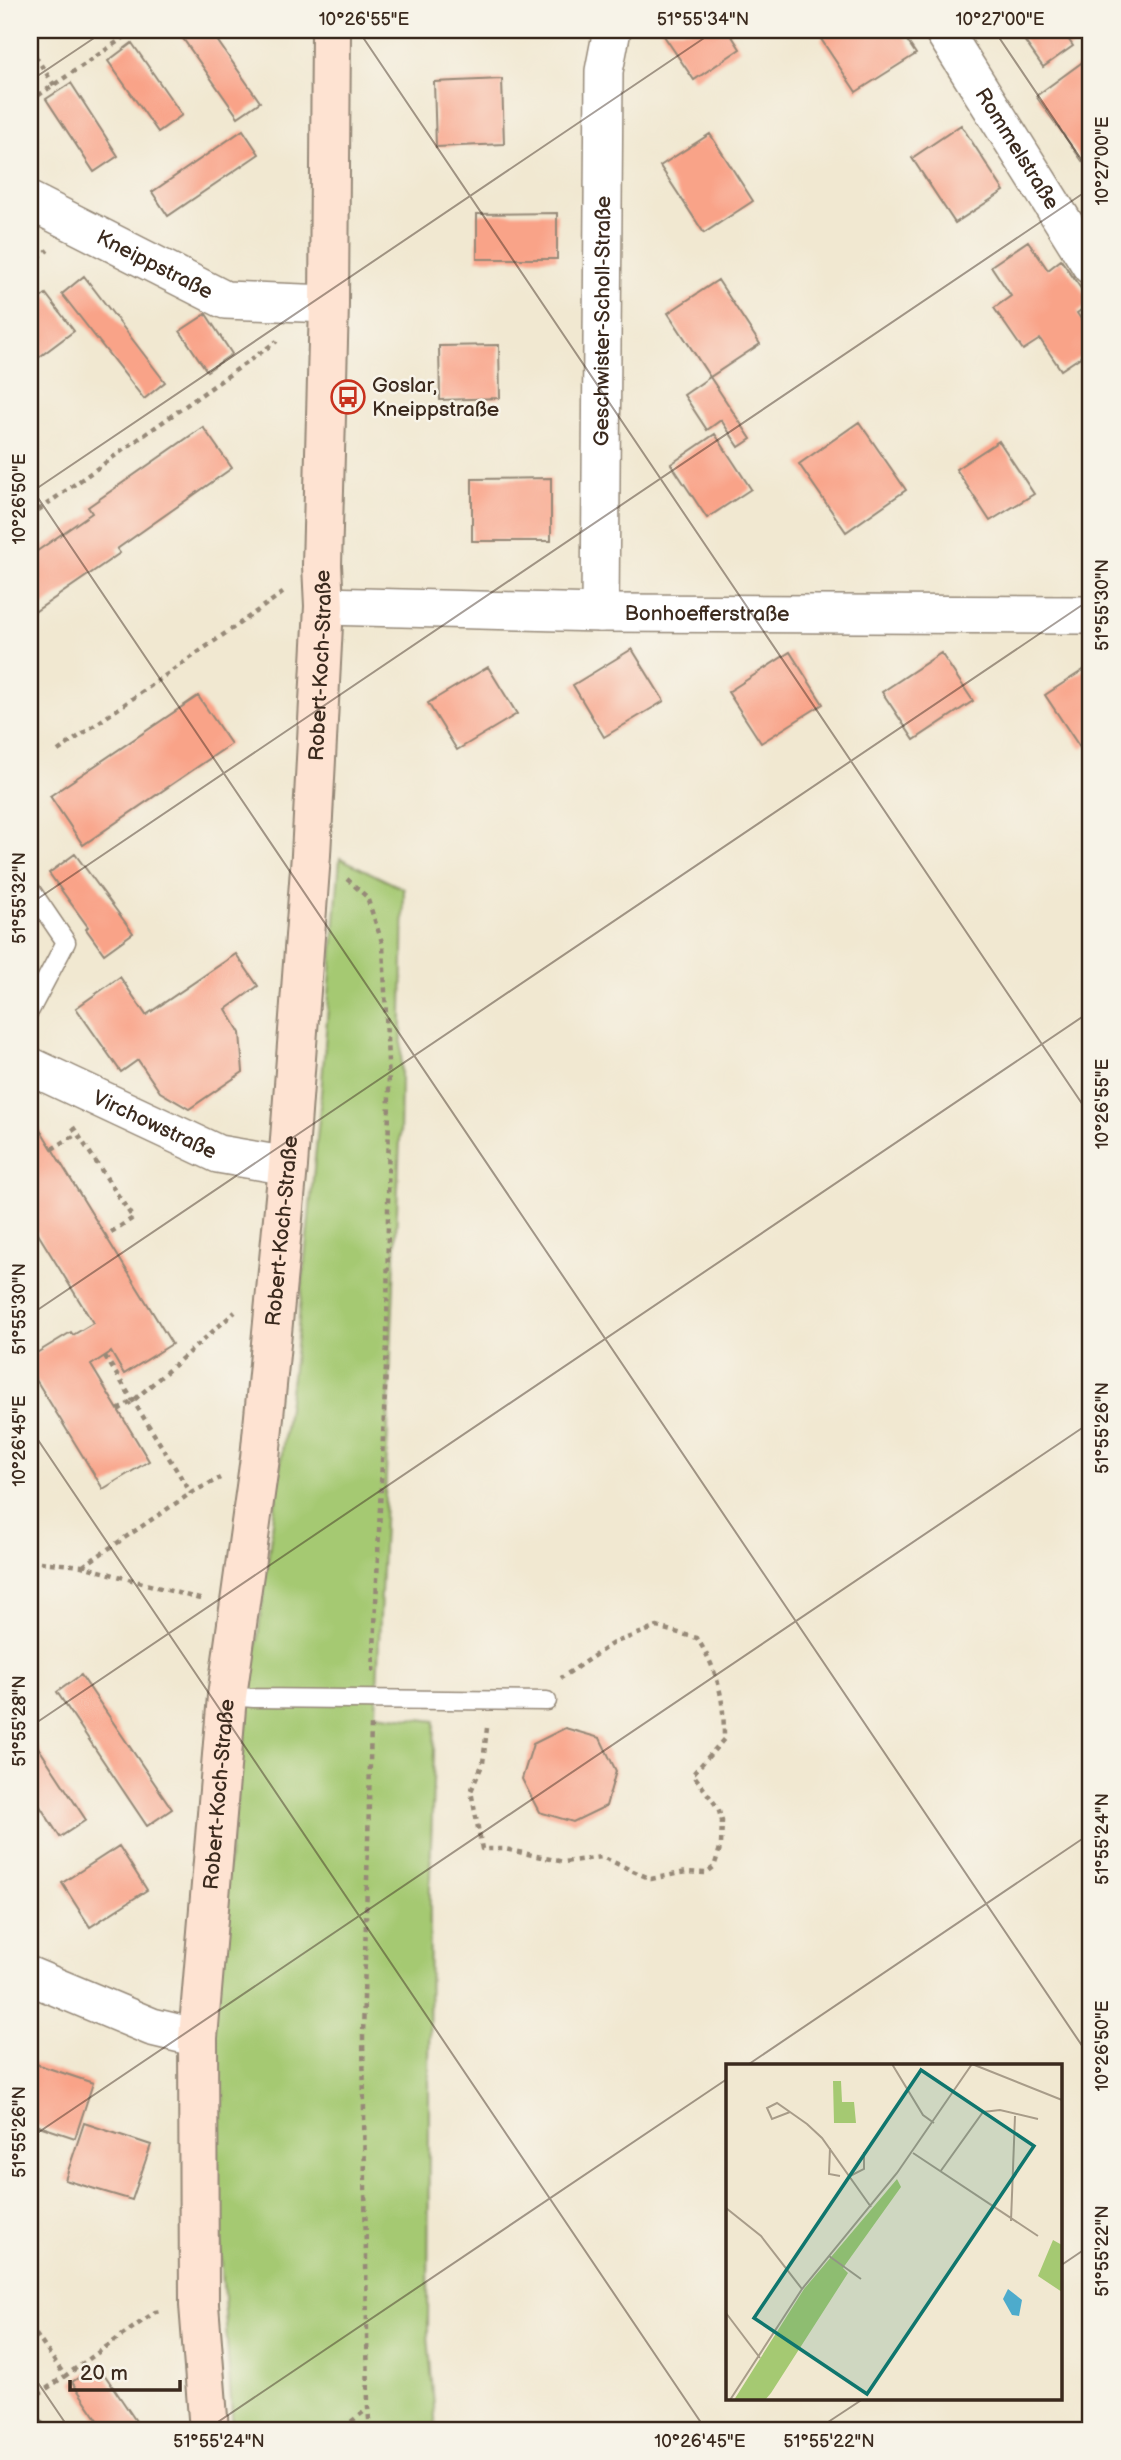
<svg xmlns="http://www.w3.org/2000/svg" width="1121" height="2460" viewBox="0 0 1121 2460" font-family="'Balsamiq Sans',sans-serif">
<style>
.green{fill:#a5c972;stroke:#707a48;stroke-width:2}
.building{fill:#f9a388}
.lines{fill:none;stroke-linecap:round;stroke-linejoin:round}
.lane-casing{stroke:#968978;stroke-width:21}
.street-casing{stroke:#968978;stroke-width:40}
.secondary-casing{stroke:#968978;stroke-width:42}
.path{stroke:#968978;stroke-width:4.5;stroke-dasharray:5 5;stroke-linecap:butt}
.lane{stroke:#fff;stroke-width:18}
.street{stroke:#fff;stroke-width:37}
.secondary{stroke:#fee3d2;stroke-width:38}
.ticks{fill:none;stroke:#3b2a1e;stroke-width:2;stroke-opacity:0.45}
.labels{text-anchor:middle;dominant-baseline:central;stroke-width:5;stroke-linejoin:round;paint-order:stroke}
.street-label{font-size:21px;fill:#3b2a1e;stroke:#f7f3e8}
.poi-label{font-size:21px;fill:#3b2a1e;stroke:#f7f3e8;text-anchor:start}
.inset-road{fill:none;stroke:#a89c89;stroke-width:2}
.view{fill:#0f766e;fill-opacity:0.15;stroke:#0f766e;stroke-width:3.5}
.inset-edge{fill:none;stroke:#3b2a1e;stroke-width:3.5}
.neatline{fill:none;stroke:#3b2a1e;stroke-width:2.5}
.ticks-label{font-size:18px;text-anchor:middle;fill:#3b2a1e}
</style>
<rect width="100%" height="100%" fill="#f7f3e8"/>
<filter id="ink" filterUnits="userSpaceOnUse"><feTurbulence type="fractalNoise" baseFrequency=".0143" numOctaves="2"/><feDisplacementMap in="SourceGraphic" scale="14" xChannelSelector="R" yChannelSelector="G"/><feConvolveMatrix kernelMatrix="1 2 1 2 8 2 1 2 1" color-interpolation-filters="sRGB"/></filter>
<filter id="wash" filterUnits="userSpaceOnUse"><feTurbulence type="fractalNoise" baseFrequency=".00686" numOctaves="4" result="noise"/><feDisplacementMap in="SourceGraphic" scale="28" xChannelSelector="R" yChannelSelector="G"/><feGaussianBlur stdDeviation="1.57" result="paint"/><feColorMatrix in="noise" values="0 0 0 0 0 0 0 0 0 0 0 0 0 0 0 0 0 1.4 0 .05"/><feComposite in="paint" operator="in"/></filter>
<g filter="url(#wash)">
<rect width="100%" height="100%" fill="#f1e8d1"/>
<!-- green -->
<path class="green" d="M340,858L404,889L400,1140L376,1714L435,1721L430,1876L428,2335L436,2430H233L206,2033L297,1338L319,1118Z"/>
<g id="blocks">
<!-- building -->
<path class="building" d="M177,30H210L260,102L238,117Z
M660,30H728L740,49L694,80Z
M835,30H900L916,54L856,92L821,39Z
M1017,30H1062L1073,46L1043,67Z
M132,43L182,115L158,132L108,61Z
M1084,61L1091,72V156L1083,162L1036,96Z
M502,79L504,144L436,147L434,82Z
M71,83L118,156L94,172L46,99Z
M961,125L1004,191L955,223L912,158Z
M243,130L259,154L168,216L152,192Z
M710,134L753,201L704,233L660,166Z
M557,213V259H477V214Z
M1028,241L1048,270L1061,260L1091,303L1077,313L1091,334V350L1061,370L1040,339L1023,350L994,308L1011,296L991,266Z
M84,276L165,382L144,399L62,294Z
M718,280L760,344L710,377L668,313Z
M46,294L74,331L30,364V306Z
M206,314L232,354L207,371L180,331Z
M499,345L500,398L440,400L439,346Z
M710,377L751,439L739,447L721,420L707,430L684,395Z
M859,422L906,490L846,532L799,464Z
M203,427L232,468L117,549L120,553L30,615V556L92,513L88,507Z
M715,434L751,489L707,518L671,464Z
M999,441L1034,494L990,521L956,469Z
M551,478V541H472V479Z
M632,649L664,701L604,737L573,685Z
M790,652L823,704L761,743L728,692Z
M941,653L973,701L914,740L882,692Z
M1091,665V742L1081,749L1045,695Z
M488,667L517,714L457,750L428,703Z
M198,696L231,744L83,845L50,796Z
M75,854L133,933L104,954L86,929L88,927L49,873Z
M236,954L258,986L226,1009L240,1033L243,1072L189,1109L160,1092L138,1060L121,1072L76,1008L120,977L146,1015Z
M30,1113L172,1344L124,1374L111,1352L91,1365L149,1461L103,1489L30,1370V1357L71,1332L73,1335L93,1323L30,1221Z
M81,1675L172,1809L147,1826L57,1692Z
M565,1728L600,1738L616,1771L606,1806L573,1822L539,1812L522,1779L533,1744Z
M30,1735L86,1820L60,1837L30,1791Z
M119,1846L147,1890L90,1927L62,1883Z
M30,2062L93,2083L75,2138L30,2123Z
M84,2123L151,2145L132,2200L65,2180Z
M98,2365L142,2430H105L72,2382Z
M34,2410L48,2430H30V2413Z"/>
</g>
</g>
<g filter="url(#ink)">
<use href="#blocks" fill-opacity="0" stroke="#968978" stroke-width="2"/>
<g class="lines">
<defs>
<path id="lane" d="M30,889L66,942L30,1010
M227,1696L254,1698L547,1701"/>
<g id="street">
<path id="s1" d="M943,30L1091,266"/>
<path id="s2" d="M30,201L225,300L329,304"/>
<path id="s3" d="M324,606L600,613L1091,615"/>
<path id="s4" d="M600,613L604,71L612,30"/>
<path id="s5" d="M30,1066L218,1154L288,1166"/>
<path d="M30,1976L152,2027L198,2038"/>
</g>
<g id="secondary">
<path id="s6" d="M209,2430L199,2305L198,2038L227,1696L260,1458L288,1166L311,855L324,606L322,565L329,304L331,30"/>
</g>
</defs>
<!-- lane casing -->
<use href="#lane" class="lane-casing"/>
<!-- street casing -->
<use href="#street" class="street-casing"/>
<!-- secondary casing -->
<use href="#secondary" class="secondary-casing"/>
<!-- path -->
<path class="path" d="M30,48L54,85
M30,101L135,30
M30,264L48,250
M30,516L277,341
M58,751L284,592
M347,879L367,897L383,945L389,1085L387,1342L373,1674
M73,1127L133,1218L105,1236
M52,1149L77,1134
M105,1356L191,1493
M118,1410L133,1401L235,1312
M30,1561L82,1566L203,1600
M83,1566L191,1493L220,1478
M487,1728L483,1763L471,1791L482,1849H505L564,1862L602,1857L651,1879L686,1872L706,1873L714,1867L721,1845L722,1821L718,1808L693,1774L724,1739C724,1698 719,1673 697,1638L657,1627L613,1643L561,1678
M30,2326L65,2376L155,2312L162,2311
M30,2400L65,2376
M346,2430L352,2421L367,2409
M370,2430L368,2408L363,2037L371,1724"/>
<!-- lane -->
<use href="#lane" class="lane"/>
<!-- street -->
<use href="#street" class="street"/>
<!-- secondary -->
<use href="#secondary" class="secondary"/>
</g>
</g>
<!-- ticks -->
<path class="ticks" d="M358,30L1091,1117M994,30L1091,174M30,81L106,30M30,486L1091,2059M30,493L716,30M30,904L1091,188M30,1315L1091,599M30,1428L706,2430M30,1727L1091,1011M746,2066L1091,1833M30,2138L1091,1422M1060,2266L1091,2245M30,2371L70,2430M206,2430L727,2079M816,2430L863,2399"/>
<!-- icons -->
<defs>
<symbol id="bus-ring" viewBox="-11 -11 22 22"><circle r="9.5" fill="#f7f3e8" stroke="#c8321e" stroke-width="1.5"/><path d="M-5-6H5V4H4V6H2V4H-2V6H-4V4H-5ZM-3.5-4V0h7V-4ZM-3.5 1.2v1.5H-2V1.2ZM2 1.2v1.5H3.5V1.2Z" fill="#c8321e"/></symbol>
</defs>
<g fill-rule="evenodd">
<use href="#bus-ring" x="329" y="378" width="38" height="38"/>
</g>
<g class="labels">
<!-- street labels -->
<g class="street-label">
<text stroke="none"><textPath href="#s1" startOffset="140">Rommelstraße</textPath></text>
<text stroke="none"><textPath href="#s2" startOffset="140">Kneippstraße</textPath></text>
<text stroke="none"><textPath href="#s4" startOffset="292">Geschwister-Scholl-Straße</textPath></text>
<text stroke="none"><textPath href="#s3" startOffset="383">Bonhoefferstraße</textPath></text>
<text stroke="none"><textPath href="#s6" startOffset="1771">Robert-Koch-Straße</textPath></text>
<text stroke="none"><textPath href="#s5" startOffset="138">Virchowstraße</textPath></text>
<text stroke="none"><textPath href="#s6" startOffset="1204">Robert-Koch-Straße</textPath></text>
<text stroke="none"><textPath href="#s6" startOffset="637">Robert-Koch-Straße</textPath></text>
</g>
<!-- poi labels -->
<g class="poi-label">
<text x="372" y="385">Goslar,<tspan x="372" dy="24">Kneippstraße</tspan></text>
</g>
</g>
<!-- overview -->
<g transform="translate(726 2064)">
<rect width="336" height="336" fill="#f1e8d1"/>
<path d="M107,17H115L116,38H128L130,59H108ZM171,115L175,123L117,204L122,209L45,329L39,336H8L78,225ZM327,176L336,181V228L312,212Z" fill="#a5c972"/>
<path d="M282,225L296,236L293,252L286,251L277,235Z" fill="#4dabcc"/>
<path class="inset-road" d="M166,0L197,51L208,59M246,0L336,36M64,48L46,55L41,44L51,39L64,48L81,60L96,74L145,143M104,84L103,110L114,112M187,89L312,172M214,108L257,48L274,46L312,55M124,112L138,105V88M0,144L35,172L76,225M285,157L289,52M103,192L135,215M0,249L34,294M4,336L76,225L171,109L246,0"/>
<path class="view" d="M195,6L308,82L141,330L28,254Z"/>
<rect width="336" height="336" class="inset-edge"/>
</g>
<!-- margin -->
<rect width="1121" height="2460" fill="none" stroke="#f7f3e8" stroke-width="77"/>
<!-- scale -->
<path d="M70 2380v10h110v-10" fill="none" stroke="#3b2a1e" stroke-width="3.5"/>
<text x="80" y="2380" font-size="21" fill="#3b2a1e" stroke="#f7f3e8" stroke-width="5" paint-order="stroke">20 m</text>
<rect x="38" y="38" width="1044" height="2384" class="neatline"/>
<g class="ticks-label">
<text x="364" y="25">10°26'55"E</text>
<text x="703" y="25">51°55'34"N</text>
<text x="1000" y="25">10°27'00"E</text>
<text transform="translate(1102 161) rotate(-90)" y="6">10°27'00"E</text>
<text transform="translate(19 499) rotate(-90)" y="6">10°26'50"E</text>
<text transform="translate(1102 605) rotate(-90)" y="6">51°55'30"N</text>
<text transform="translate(19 898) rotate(-90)" y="6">51°55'32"N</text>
<text transform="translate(1102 1104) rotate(-90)" y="6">10°26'55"E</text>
<text transform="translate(19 1309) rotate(-90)" y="6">51°55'30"N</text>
<text transform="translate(1102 1428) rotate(-90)" y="6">51°55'26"N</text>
<text transform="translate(19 1441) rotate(-90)" y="6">10°26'45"E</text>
<text transform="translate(19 1721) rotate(-90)" y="6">51°55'28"N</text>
<text transform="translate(1102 1839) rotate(-90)" y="6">51°55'24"N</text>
<text transform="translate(1102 2046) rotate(-90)" y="6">10°26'50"E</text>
<text transform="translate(19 2132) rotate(-90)" y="6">51°55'26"N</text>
<text transform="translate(1102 2251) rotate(-90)" y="6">51°55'22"N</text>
<text x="219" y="2447">51°55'24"N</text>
<text x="700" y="2447">10°26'45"E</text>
<text x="829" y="2447">51°55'22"N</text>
</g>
</svg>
